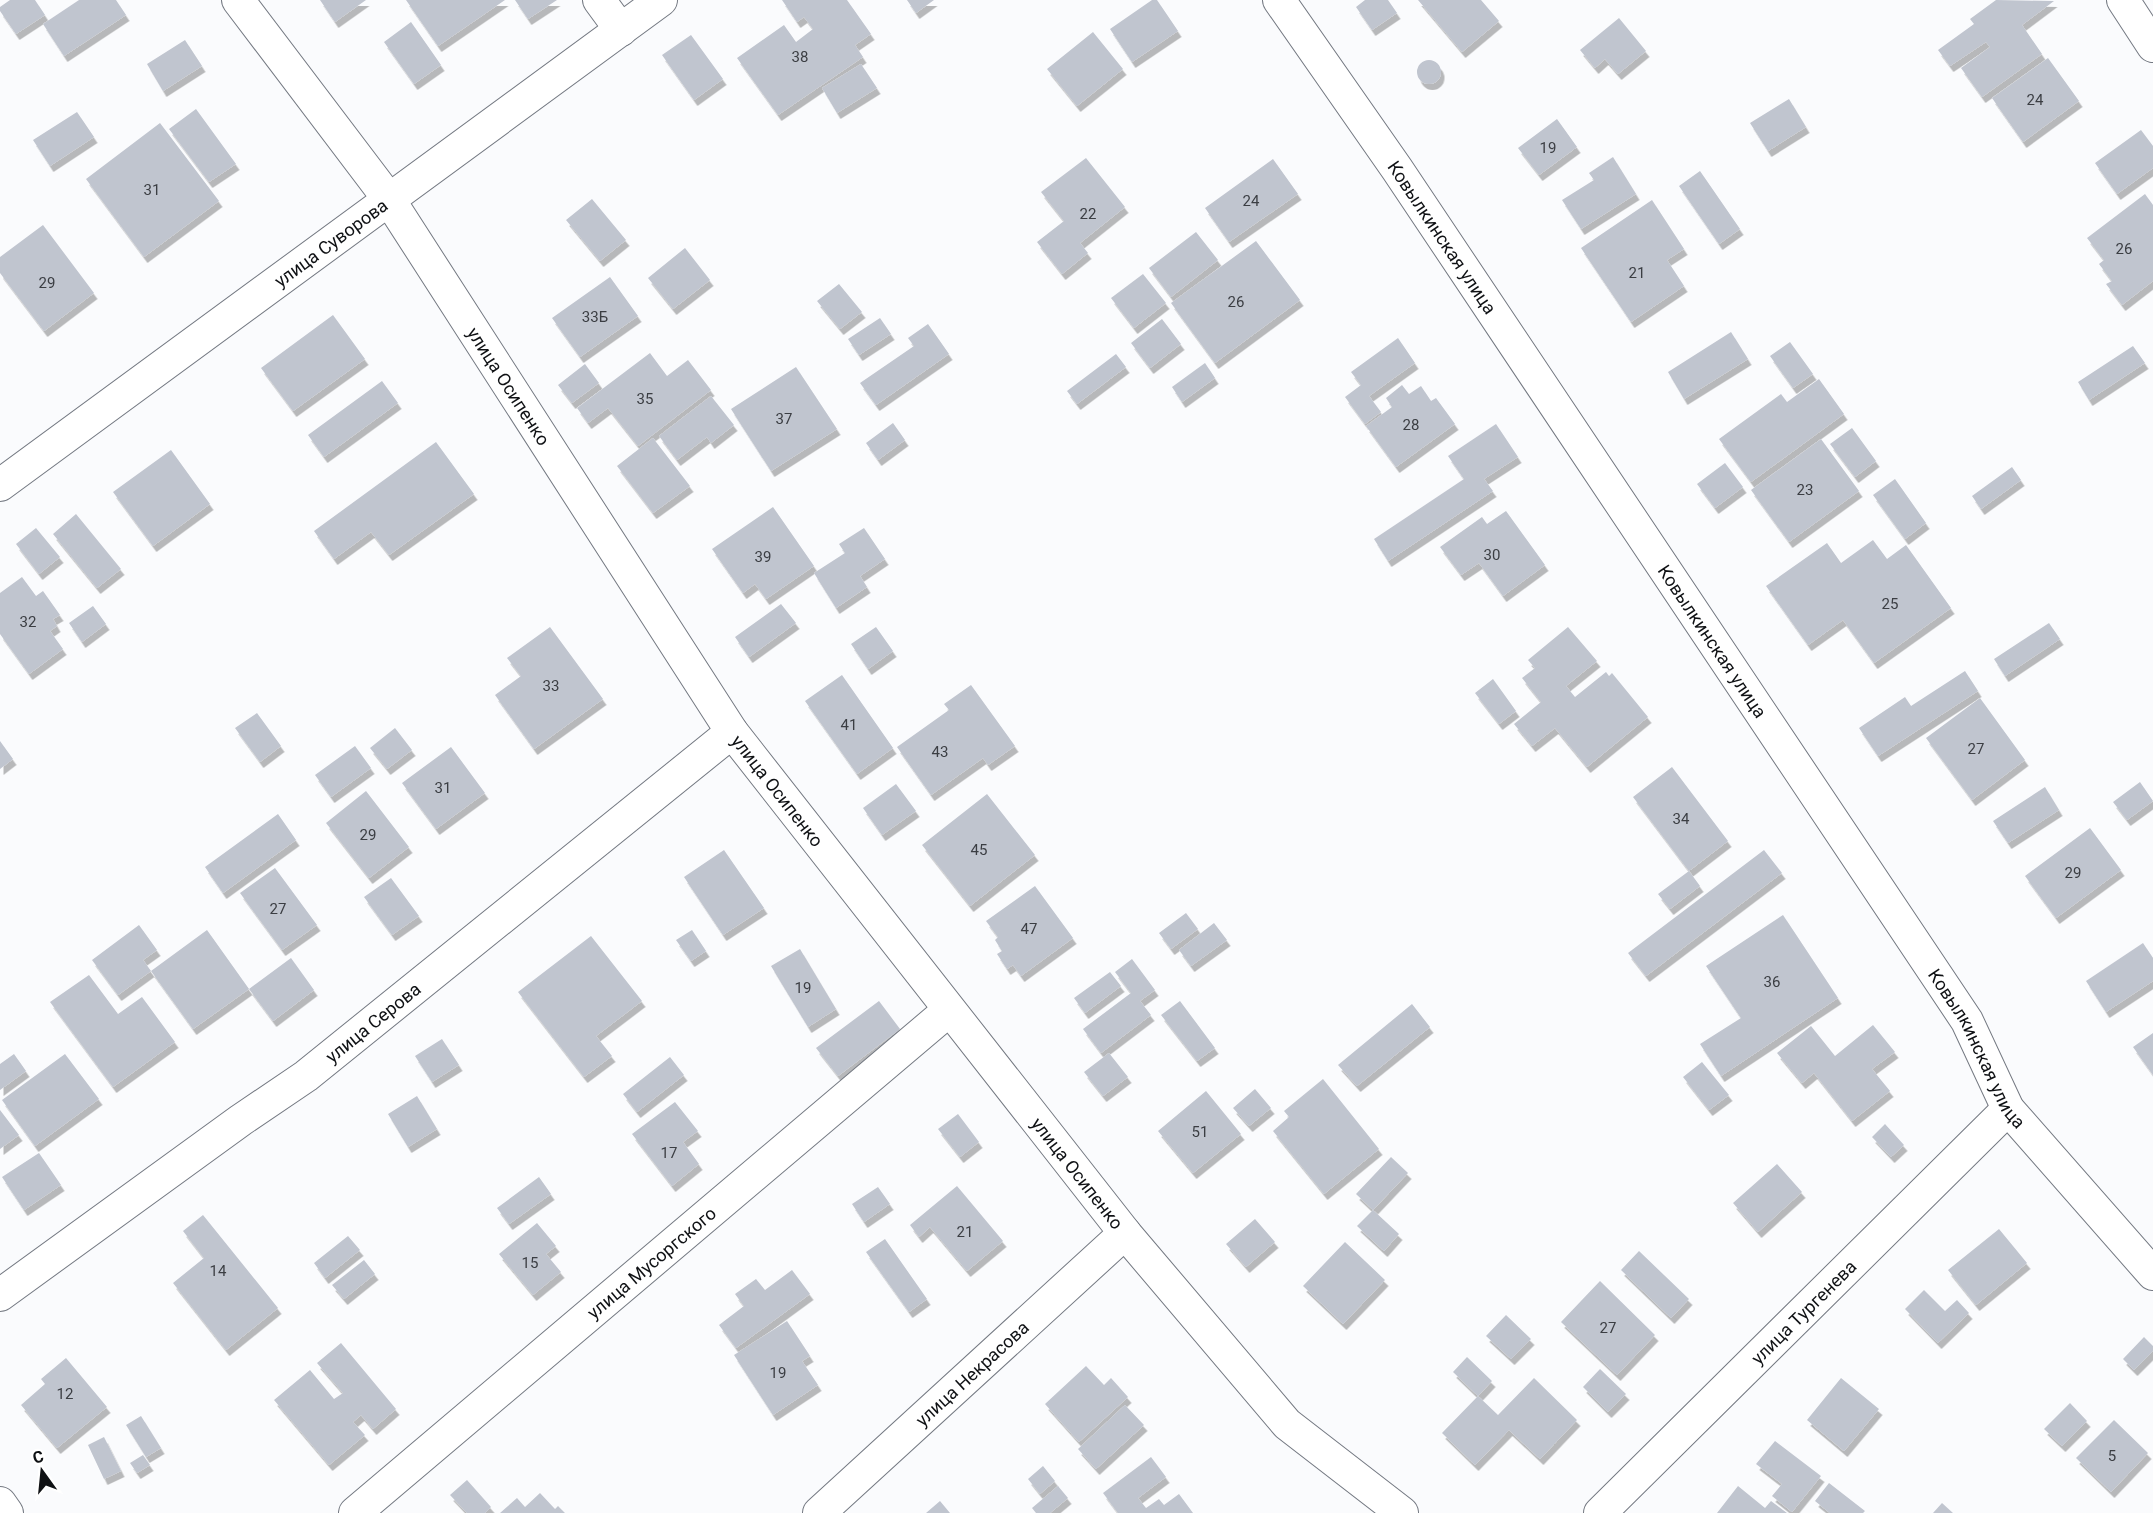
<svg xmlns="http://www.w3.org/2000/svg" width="2153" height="1513" viewBox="0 0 2153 1513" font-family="Roboto,sans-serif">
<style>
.building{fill:#c0c5cf;filter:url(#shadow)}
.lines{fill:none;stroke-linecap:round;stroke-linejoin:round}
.street-casing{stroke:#747982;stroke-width:34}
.street{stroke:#fff;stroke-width:32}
.labels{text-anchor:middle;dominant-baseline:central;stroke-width:6;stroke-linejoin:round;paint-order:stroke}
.number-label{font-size:15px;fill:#3b3e43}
.street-label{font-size:18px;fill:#0f1114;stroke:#fff}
</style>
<defs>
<filter id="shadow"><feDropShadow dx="3.5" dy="6" stdDeviation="0" flood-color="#0004"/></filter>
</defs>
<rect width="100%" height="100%" fill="#fafbfd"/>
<!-- building -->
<path class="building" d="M10,0H35L45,15L16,34L0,11V7Z
M79,0H116L126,15L64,56L43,24Z
M320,0H366L335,22Z
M406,0H505L438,46Z
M515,0H557L528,19Z
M782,0H847L871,34L855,45L863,57L778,115L737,58L784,25L796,42L813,29L804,17L797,22Z
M907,0H934L916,13Z
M1152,0H1157L1178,31L1132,62L1110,29Z
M1365,0H1388L1397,13L1372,30L1356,7Z
M1418,0H1481L1499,21L1462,52Z
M1996,0L2054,1L2022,25L2042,54L1982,97L1961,68L1990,47L1986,42L1950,66L1938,50L1974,24L1970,19Z
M1619,18L1646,51L1618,74L1605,59L1595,68L1580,50Z
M411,22L441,65L414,84L384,42Z
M1093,32L1123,69L1077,106L1047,69Z
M691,35L723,79L694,100L662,55Z
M185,40L202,66L163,91L147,64Z
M2048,58L2079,101L2023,142L1992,98Z
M1417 72a12 12 0 1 1 24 0a12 12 0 1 1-24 0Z
M861,64L877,88L837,113L822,88Z
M1789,99L1806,127L1768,151L1750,123Z
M196,109L236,164L209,182L169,129Z
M77,112L94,137L50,166L33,140Z
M1557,119L1577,147L1539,175L1518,148Z
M160,123L219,201L144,257L86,179Z
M2141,130L2153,146V168L2117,194L2095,163Z
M1613,157L1636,194L1581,229L1562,200L1594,180L1589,173Z
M1086,158L1125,207L1080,243L1088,253L1062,274L1037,242L1064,221L1041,192Z
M1273,159L1298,194L1229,242L1205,208Z
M1700,171L1740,229L1719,244L1679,186Z
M2145,194L2153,205V281L2122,305L2106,284L2112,281L2099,264L2104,260L2087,238Z
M592,199L626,240L600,261L566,220Z
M1652,200L1684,249L1667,260L1684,286L1631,322L1581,248Z
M43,225L94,293L44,331L0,273V257Z
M1196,232L1218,260L1171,297L1149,268Z
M1256,241L1300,300L1215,363L1171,303Z
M685,248L710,280L673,309L648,278Z
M1143,274L1166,303L1134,328L1111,298Z
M610,277L638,316L580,357L552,318Z
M839,284L862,312L840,329L817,301Z
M333,315L365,359L293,411L261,368Z
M880,318L891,334L859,355L848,339Z
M1162,319L1181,344L1150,368L1131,343Z
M928,324L949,354L876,405L860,383L914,346L908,338Z
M1731,332L1748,359L1684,399L1668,372Z
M1398,338L1415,363L1369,396L1381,412L1365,424L1345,397L1361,385L1351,372Z
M1790,342L1813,374L1793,388L1770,356Z
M2133,346L2145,363L2089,400L2078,382Z
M650,353L667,376L688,360L711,390L638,446L608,408L588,423L577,408Z
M1116,354L1126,367L1077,404L1067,391Z
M1205,363L1215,378L1182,402L1172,387Z
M585,364L599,383L572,403L558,385Z
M796,367L837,429L771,471L731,409Z
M1819,379L1844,414L1751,482L1719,439L1781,394L1787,402Z
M382,381L398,403L324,457L308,435Z
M1402,385L1409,394L1421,386L1431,401L1436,398L1455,424L1396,467L1366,426L1392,407L1386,398Z
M711,396L734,425L711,443L707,437L677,460L659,436Z
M893,423L905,440L878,460L866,443Z
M1496,424L1518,457L1484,479L1493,491L1388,561L1374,539L1464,479L1448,456Z
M1852,428L1876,461L1855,477L1830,444Z
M653,438L690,486L653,513L617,466Z
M1821,439L1859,491L1789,542L1751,490Z
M436,442L474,494L389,555L371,532L334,559L314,531Z
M171,450L210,504L153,546L113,492Z
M1725,463L1743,487L1715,508L1697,484Z
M2012,467L2021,480L1981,509L1972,496Z
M1895,479L1926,523L1905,539L1873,495Z
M773,507L814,566L766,599L755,584L743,593L712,549Z
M1506,511L1545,565L1503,596L1479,563L1461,575L1440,547L1482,517L1487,524Z
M76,514L121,569L97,588L53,534Z
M36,528L60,557L39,574L16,544Z
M864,528L885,559L860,576L867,587L836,608L814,573L845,553L839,544Z
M1873,540L1887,559L1906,545L1951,608L1874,663L1843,620L1808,645L1766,586L1827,543L1841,563Z
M22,577L36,596L43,591L60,615L53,619L57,626L50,631L63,649L29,674L0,634V593Z
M781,604L796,623L749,657L735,637Z
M93,606L106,624L82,642L69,623Z
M2049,623L2060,639L2005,676L1994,659Z
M550,627L603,699L534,749L495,695L521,676L507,658Z
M876,627L893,651L868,669L851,644Z
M1568,627L1597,661L1566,686L1575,697L1606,672L1609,676L1612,673L1648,717L1587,767L1555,728L1532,746L1514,724L1541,702L1522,678L1535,668L1528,660Z
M1965,671L1978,691L1878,756L1859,728L1905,697L1911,706Z
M842,675L893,748L857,774L805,701Z
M1493,679L1516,711L1499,724L1475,693Z
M971,685L1015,746L988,765L983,758L931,795L897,747L949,710L944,704Z
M1980,698L2025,760L1972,800L1926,738Z
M257,713L281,746L260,762L235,728Z
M395,728L412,750L387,769L370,748Z
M0,741L13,759L0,769Z
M355,746L371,768L331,797L315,775Z
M451,747L485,793L436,829L402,783Z
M1672,767L1728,841L1689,871L1633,797Z
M2140,782L2153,801L2127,820L2113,802Z
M896,784L916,811L882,835L863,808Z
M2045,787L2059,810L2008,843L1993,821Z
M366,791L409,847L369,878L326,823Z
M987,794L1035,855L970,906L922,845Z
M278,814L296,840L223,893L205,867Z
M2090,828L2121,870L2056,918L2025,876Z
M724,850L764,908L723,935L684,877Z
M1764,850L1782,873L1646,976L1628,953Z
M275,868L317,925L282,950L240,893Z
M1689,871L1700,886L1670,909L1658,894Z
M391,878L419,916L392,935L364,897Z
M1035,886L1073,938L1021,976L1013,965L1007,969L997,954L1002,951L995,940L998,937L986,921Z
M1186,913L1198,929L1171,949L1159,933Z
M1783,915L1838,998L1721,1076L1700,1044L1741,1018L1706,966Z
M1214,923L1227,940L1191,966L1179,950Z
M139,925L157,950L143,960L151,971L118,995L92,960Z
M207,930L249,989L193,1029L151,971Z
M692,930L706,951L691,961L676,940Z
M591,936L642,1001L596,1036L612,1056L584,1077L518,992Z
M2143,943L2153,958V981L2106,1012L2086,981Z
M800,949L836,1009L808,1027L771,966Z
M291,958L314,990L273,1021L249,989Z
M1132,959L1155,990L1140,1001L1151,1015L1101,1053L1083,1029L1131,993L1115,972Z
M1110,972L1121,986L1085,1013L1074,998Z
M89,975L118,1014L142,997L175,1042L113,1087L50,1002Z
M879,1001L900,1029L838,1076L816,1048Z
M1180,1001L1215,1048L1197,1061L1161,1015Z
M1412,1004L1430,1027L1357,1086L1338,1065Z
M1873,1025L1895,1052L1872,1069L1890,1091L1852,1121L1814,1073L1802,1083L1777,1053L1811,1026L1835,1056Z
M2153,1033V1075L2133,1047Z
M442,1039L459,1065L432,1082L415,1056Z
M1109,1053L1128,1077L1103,1096L1084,1072Z
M14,1054L26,1071L0,1090V1064Z
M65,1054L99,1099L35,1146L2,1100Z
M670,1057L684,1075L637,1112L623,1094Z
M1702,1062L1729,1095L1709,1110L1683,1077Z
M1323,1079L1379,1149L1324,1194L1273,1131L1289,1117L1284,1111Z
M1255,1089L1271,1108L1249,1126L1233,1108Z
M1206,1091L1241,1134L1193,1173L1158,1131Z
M417,1096L437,1129L408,1147L388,1114Z
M675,1102L698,1131L683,1142L699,1164L672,1186L632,1134Z
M0,1110L19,1135L0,1149Z
M958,1114L979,1142L960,1157L938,1129Z
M1885,1124L1904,1145L1891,1157L1872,1137Z
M39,1153L61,1185L24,1210L2,1177Z
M1391,1157L1408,1173L1373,1210L1399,1234L1384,1251L1357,1226L1373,1210L1356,1194Z
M1777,1164L1802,1192L1758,1232L1733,1203Z
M539,1177L551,1194L509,1224L497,1208Z
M957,1186L1003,1241L967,1271L930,1227L919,1237L910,1225Z
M878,1187L890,1204L864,1222L852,1204Z
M203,1215L278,1308L226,1350L173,1283L204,1258L183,1231Z
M1255,1219L1275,1242L1246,1267L1226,1244Z
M537,1223L556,1246L546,1254L561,1272L533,1295L499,1254Z
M1999,1229L2027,1263L1976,1305L1948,1270Z
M348,1236L360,1250L325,1278L314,1263Z
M885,1239L927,1299L909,1312L866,1252Z
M1345,1242L1385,1280L1343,1324L1303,1286Z
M1639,1251L1689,1299L1671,1318L1621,1270Z
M364,1260L375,1274L344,1299L332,1285Z
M792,1270L810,1294L736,1348L719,1325L744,1306L735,1294L756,1279L765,1290Z
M1600,1281L1655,1335L1617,1375L1561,1322Z
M1924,1290L1945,1311L1957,1300L1969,1313L1938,1343L1905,1309Z
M1506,1315L1531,1339L1511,1359L1486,1336Z
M787,1321L810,1356L802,1361L818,1385L773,1415L734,1355Z
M2144,1337L2153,1346V1351L2134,1370L2123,1359Z
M341,1343L396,1409L373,1429L361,1415L353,1422L365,1435L329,1465L274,1400L310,1370L334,1399L343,1393L317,1363Z
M1467,1357L1492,1381L1478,1396L1498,1415L1534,1378L1577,1420L1540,1459L1509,1430L1475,1465L1442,1433L1478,1396L1453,1372Z
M66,1358L107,1407L57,1448L21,1405L45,1384L41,1379Z
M1086,1366L1104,1385L1111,1378L1128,1397L1079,1442L1045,1404Z
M1600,1369L1626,1394L1608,1412L1583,1387Z
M1841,1378L1879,1409L1844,1451L1807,1420Z
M2070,1403L2087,1421L2062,1446L2044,1429Z
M1125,1405L1144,1425L1096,1469L1078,1449Z
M141,1416L161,1448L146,1457L126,1425Z
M2114,1420L2148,1453L2111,1492L2076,1458Z
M104,1437L121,1471L104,1479L88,1445Z
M1775,1441L1821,1476L1792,1512L1772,1496L1782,1484L1756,1464Z
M143,1455L150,1465L137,1473L130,1463Z
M1151,1457L1166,1477L1138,1498L1146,1508L1159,1499L1164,1505L1179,1494L1193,1513H1118L1103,1493Z
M1043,1466L1055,1481L1040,1494L1028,1479Z
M467,1480L491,1507L485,1513H467L450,1495Z
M1829,1483L1865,1511L1863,1513H1830L1815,1501Z
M1058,1486L1068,1498L1050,1513H1036L1032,1508Z
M1738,1486L1765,1508L1771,1501L1787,1513H1717Z
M540,1493L555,1509L558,1506L565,1513H500L517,1498L525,1507Z
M940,1501L950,1513H926Z
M1942,1503L1953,1513H1933Z"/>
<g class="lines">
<defs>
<g id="street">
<path id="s1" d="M238,0L388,198L732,732L1125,1233L1287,1424L1402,1513"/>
<path d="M599,0L621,30"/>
<path id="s2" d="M1279,0L1397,169L1967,1021L2008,1109L2153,1274"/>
<path d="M2123,0L2153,46"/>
<path id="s3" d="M0,485L661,0"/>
<path id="s4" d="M0,1295L241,1120L306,1076L732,732"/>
<path d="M0,1503L7,1513"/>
<path id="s5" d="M355,1513L948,1011"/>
<path id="s6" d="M819,1513L1125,1233"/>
<path id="s7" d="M1600,1513L2008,1109"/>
</g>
</defs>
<!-- street casing -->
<use href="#street" class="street-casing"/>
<!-- street -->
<use href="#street" class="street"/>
</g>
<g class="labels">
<!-- number labels -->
<g class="number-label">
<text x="800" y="57">38</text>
<text x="2035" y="100">24</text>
<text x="1548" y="148">19</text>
<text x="152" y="190">31</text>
<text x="1251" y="201">24</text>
<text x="1088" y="214">22</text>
<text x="2124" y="249">26</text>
<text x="1637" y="273">21</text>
<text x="47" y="283">29</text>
<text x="1236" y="302">26</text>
<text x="595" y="317">33Б</text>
<text x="645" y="399">35</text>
<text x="784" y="419">37</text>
<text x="1411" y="425">28</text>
<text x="1805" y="490">23</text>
<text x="1492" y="555">30</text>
<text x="763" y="557">39</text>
<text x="1890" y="604">25</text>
<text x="28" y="622">32</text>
<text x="551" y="686">33</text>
<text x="849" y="725">41</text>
<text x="1976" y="749">27</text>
<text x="940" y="752">43</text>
<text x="443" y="788">31</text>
<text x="1681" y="819">34</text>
<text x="368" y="835">29</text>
<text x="979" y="850">45</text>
<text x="2073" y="873">29</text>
<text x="278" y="909">27</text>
<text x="1029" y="929">47</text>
<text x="1772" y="982">36</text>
<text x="803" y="988">19</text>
<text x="1200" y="1132">51</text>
<text x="669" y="1153">17</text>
<text x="965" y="1232">21</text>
<text x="530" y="1263">15</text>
<text x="218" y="1271">14</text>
<text x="1608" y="1328">27</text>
<text x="778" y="1373">19</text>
<text x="65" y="1394">12</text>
<text x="2112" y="1456">5</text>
</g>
<!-- street labels -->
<g class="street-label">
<text stroke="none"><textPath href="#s2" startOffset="288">Ковылкинская улица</textPath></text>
<text stroke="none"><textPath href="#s3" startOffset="410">улица Суворова</textPath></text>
<text stroke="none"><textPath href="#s1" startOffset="472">улица Осипенко</textPath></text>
<text stroke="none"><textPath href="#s2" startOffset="774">Ковылкинская улица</textPath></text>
<text stroke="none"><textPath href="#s1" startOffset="958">улица Осипенко</textPath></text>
<text stroke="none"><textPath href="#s4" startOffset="462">улица Серова</textPath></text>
<text stroke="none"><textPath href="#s2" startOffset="1260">Ковылкинская улица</textPath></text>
<text stroke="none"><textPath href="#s1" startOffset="1444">улица Осипенко</textPath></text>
<text stroke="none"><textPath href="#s5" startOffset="388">улица Мусоргского</textPath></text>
<text stroke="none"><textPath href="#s7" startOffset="286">улица Тургенева</textPath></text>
<text stroke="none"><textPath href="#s6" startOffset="207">улица Некрасова</textPath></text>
</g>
</g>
<!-- north arrow -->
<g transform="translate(42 1471) rotate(345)" stroke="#ffffff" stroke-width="4.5" paint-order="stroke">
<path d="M0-4.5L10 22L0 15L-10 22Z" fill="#0f1114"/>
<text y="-9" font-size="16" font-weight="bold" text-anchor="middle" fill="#0f1114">С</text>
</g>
</svg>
